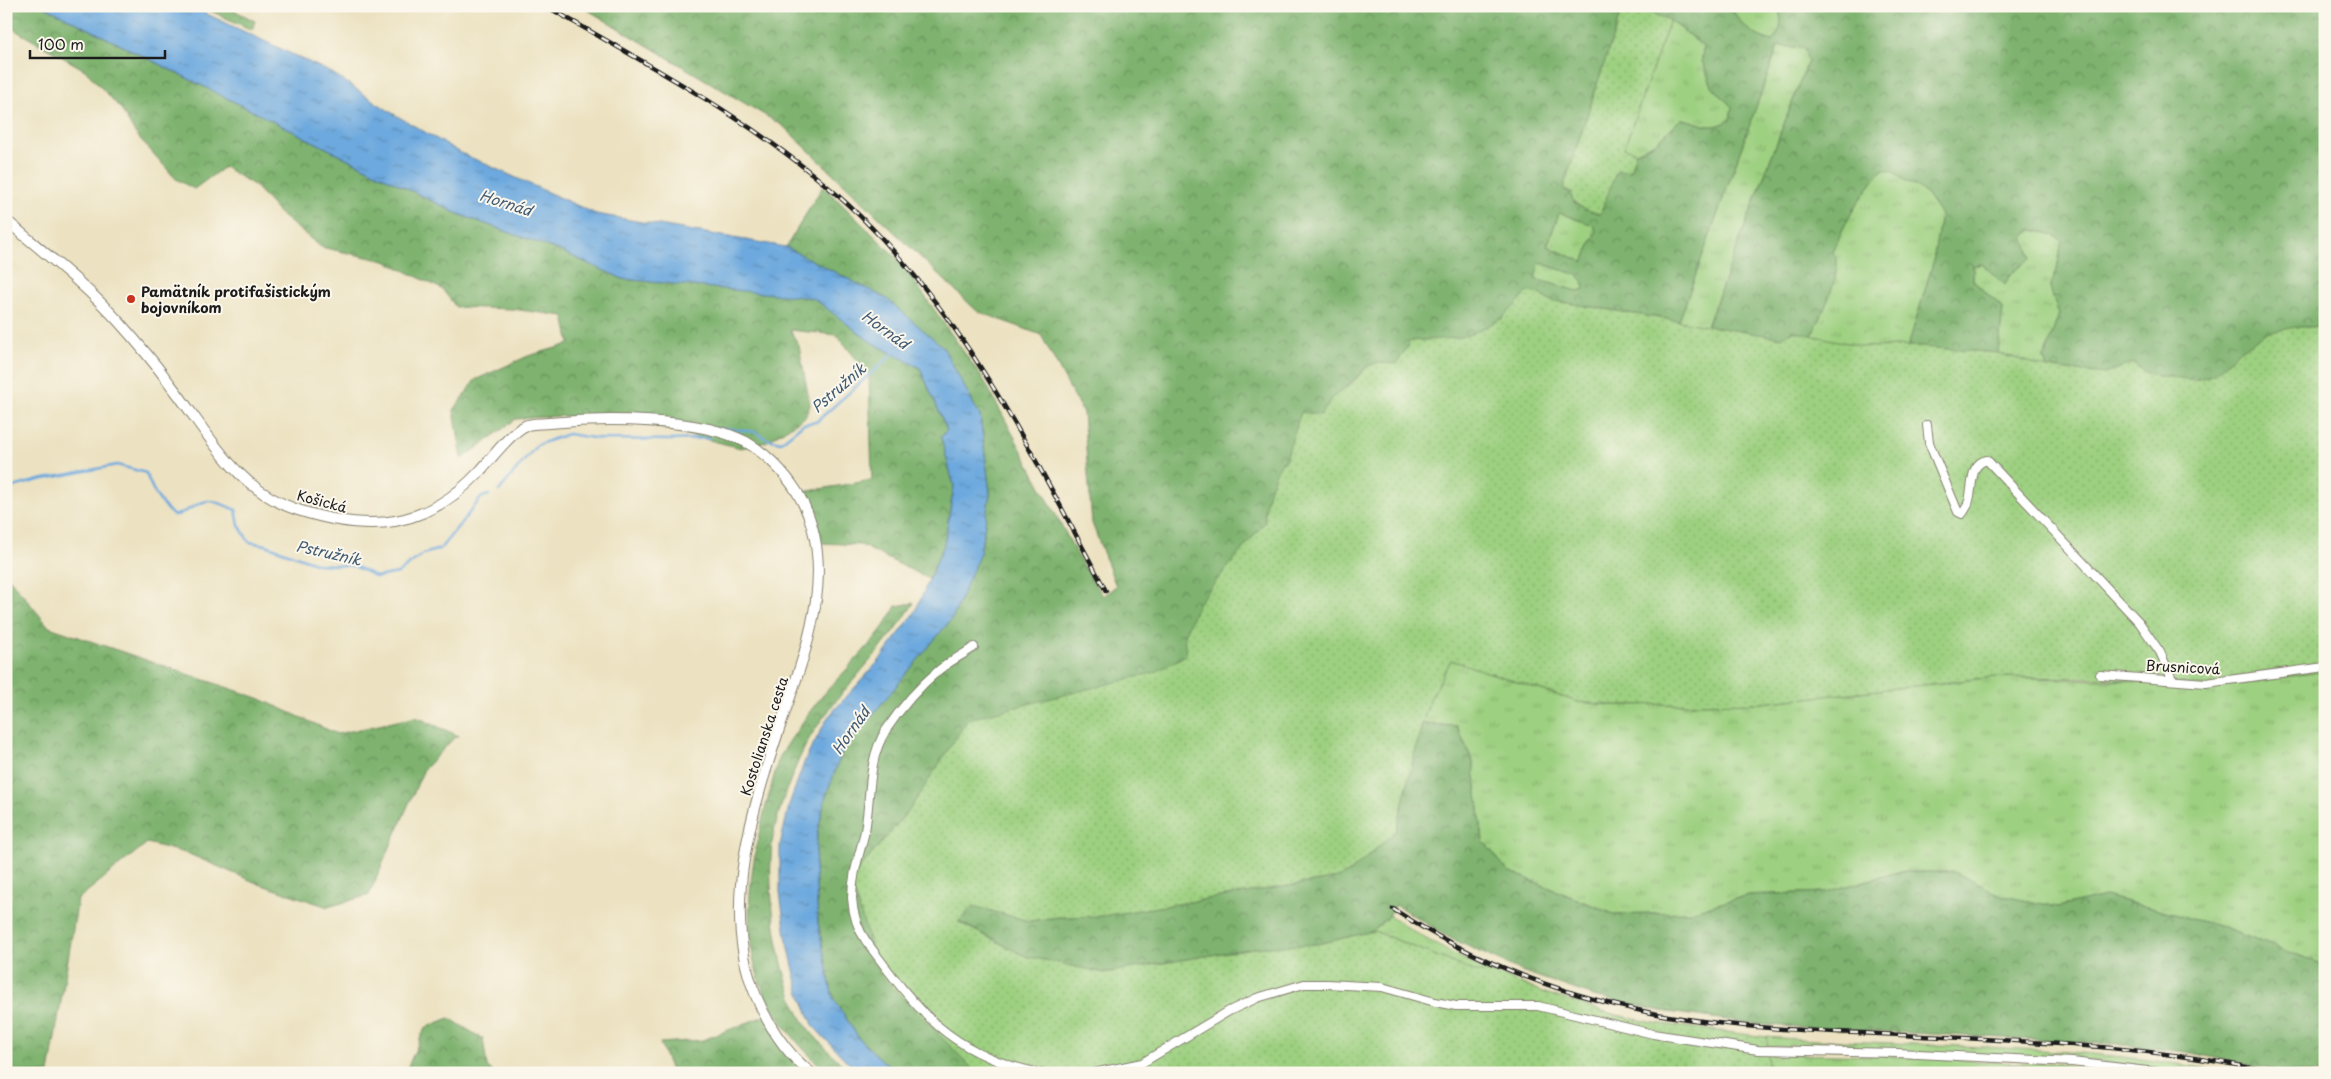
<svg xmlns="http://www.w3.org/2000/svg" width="2331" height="1079" viewBox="0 0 2331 1079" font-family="'Playpen Sans',sans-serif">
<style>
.grass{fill:url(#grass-tufts);stroke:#5c764e}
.forest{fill:url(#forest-crowns);stroke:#4d6745;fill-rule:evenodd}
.garden{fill:url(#garden-dots);stroke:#5c764e}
.water{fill:url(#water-ripples);stroke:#44627d}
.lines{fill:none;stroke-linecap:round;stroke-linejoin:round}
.stream{stroke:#6da9de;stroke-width:2.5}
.street-casing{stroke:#847f6e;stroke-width:10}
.secondary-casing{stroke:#847f6e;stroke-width:12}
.street{stroke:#fff;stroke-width:8}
.secondary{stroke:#fff;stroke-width:10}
.rail-casing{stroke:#1c1c1c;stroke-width:4.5}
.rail{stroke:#fbf7ec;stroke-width:2.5;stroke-dasharray:8;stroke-linecap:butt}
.poi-dot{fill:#c8321e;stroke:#fbf7ec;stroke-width:2}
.labels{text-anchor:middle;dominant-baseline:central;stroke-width:4;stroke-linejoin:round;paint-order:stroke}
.poi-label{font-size:14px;font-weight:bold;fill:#1c1c1c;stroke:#fbf7ec;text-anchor:start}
.street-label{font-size:14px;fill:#1c1c1c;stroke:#fbf7ec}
.water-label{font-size:15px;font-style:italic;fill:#405b73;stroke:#fbf7ec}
</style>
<defs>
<pattern id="grass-tufts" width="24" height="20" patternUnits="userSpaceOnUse" patternTransform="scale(1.25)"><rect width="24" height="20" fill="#9dd080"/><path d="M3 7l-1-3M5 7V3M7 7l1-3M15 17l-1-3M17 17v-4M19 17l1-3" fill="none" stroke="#87b26e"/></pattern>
<pattern id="forest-crowns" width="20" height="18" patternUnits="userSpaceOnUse" patternTransform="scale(1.25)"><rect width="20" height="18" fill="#7eb26e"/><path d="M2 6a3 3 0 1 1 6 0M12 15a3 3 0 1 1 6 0" fill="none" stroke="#66905a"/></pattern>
<pattern id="garden-dots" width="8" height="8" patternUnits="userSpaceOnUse" patternTransform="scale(1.25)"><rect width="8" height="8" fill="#9dd080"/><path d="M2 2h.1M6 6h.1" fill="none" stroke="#87b26e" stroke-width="1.8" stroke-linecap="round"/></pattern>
<pattern id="water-ripples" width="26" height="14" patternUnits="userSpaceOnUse" patternTransform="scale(1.25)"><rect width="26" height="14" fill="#6da9de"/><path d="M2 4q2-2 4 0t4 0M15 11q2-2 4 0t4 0" fill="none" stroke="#5989b3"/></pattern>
</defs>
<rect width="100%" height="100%" fill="#fbf7ec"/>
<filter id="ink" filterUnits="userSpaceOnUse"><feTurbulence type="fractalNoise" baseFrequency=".02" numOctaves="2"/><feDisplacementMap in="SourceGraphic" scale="10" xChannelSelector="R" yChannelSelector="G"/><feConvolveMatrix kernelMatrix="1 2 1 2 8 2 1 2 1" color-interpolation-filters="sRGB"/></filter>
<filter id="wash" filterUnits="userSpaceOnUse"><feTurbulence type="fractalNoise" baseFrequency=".0096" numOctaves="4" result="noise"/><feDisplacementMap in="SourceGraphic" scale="20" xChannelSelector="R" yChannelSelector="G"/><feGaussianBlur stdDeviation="1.12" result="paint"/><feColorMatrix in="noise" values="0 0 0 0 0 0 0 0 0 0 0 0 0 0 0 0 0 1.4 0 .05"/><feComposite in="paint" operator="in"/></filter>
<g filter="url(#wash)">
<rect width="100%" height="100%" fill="#ece2c1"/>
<!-- grass -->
<path class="grass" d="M1715,6H1778C1782,19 1783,31 1772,41C1753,36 1743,27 1733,11Z
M1670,20L1703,46L1702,61L1712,86L1732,107L1730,120C1708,133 1703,122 1681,119L1655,144L1636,152L1624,148Z
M1778,46L1804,48L1808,61L1707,326L1679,321Z
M1883,169L1893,170C1901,180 1909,182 1919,188C1929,196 1935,205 1941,215L1932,267L1908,346L1865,347L1811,337L1823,312L1837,263L1833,253C1844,221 1861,195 1883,169Z
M1559,213L1593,225L1596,231L1583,262L1547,246Z
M2032,230L2048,233L2062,240L2057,270L2050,288L2059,314L2044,358L2047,368L1998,353L2003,308L1973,281V266L1982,264L2010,274L2031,258L2023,236Z
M1539,263L1578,275L1584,282V289L1578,291L1534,279Z
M1451,660L1578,702L1611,705L1761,703L1995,677L2239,684L2325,671V965L2215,925L2105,896L2058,907L2003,896L1954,872H1898L1826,892L1749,895L1690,912L1614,914L1508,871L1483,841L1473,762L1457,726L1422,724L1431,697Z
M1389,915C1466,969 1561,1005 1653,1023C1732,1038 1813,1040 1892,1043C2005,1048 2119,1051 2230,1073H2183L2094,1061L1743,1045L1614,1022L1476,972L1374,931Z
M1767,1054L1896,1056L2011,1063H2050L2145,1073H1952L1908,1070L1768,1073Z"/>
<!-- forest -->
<path class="forest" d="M6,6H43L458,214L558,250L623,279L813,297L871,342L920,368L947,430L941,437L954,486L944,545L929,579L861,545L822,543L805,505L797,493L872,480L869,375L837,335L790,330L799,346L810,405L805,417L766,442L741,448L634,421L561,416L516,419L462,459L454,410L475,380L528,356L570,344L564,316L512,309L456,307L442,289L385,261L321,247L281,215L254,185L224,167L194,189L176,179L135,133L121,109L85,70L6,25Z
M200,6H226L255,21L252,30Z
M581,6H1623L1563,189L1571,193L1575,204L1600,214L1617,169L1630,171L1636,152L1655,143L1681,119C1703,122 1708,133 1730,120L1732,107L1712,86L1702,61L1703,46L1670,20L1631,6H1715L1733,11C1743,27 1753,36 1772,41C1783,31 1782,19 1778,6H2325V327H2297L2240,350L2215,374L2196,380L2149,375L2133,363L2105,374L2047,368L2044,358L2059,314L2050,288L2057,270L2062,240L2048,233L2032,230L2024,236L2031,258L2010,274L2005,285L1982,264L1973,266V281L2003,308L1998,353L1908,346L1932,267L1941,215C1935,205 1929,196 1919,188C1909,182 1901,180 1893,171L1883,169C1861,195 1844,221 1833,253C1835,256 1837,260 1837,264C1837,285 1820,318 1811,337L1792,331L1782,338L1707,326L1808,61L1804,48L1778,46L1679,321L1548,300L1540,294C1513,308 1488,332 1457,338C1443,341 1426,339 1411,341L1397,365L1377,363L1368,366L1327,405L1321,415L1301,413L1285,462H1282L1264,511L1265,522L1199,602L1184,635L1187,655L910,809L850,880L996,1073H906L884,1062L860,1040L833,998L818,922L815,867L817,834L826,795L842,752L864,725L980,553L990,493L980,416L887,299L786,247L823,186L900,261L985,382L1080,560L1103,596L1116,586L1092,523L1083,413L1041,335L977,311L783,126ZM1559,213L1593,225L1596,231L1583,262L1547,246ZM1539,263L1578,275L1584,282V289L1578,291L1535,279Z
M6,574L49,627L258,698L337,734L416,717L459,736L455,737L424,769L369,895L328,907L259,884L189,854L147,843L78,899L49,1073H6Z
M914,603C885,650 842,687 812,734C798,756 777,812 773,837C765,886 778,976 802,1019C810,1035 837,1058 850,1073H828C801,1049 771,1015 759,980C740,922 752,855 768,798C772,786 774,773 778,761C785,746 797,731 806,717C832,679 878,644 896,606Z
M1422,724L1457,726L1473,762L1483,841L1508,871L1613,914L1690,912L1749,895L1826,892L1898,872H1954L2003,896L2058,907L2105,896L2215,925L2325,965V1073H2288L2186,1052L2114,1044L1764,1025L1661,1011L1597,997L1521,971L1448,937L1396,905L1386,920L1384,919L1374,931L1318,944L1254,948L1104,973L1025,956L958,921L973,906L1029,921L1058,917L1102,916L1337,878L1350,872L1396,831Z
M764,1016L812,1073H672L660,1043L703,1040Z
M449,1018L483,1039L487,1066L494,1073H405L425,1028Z"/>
<!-- garden -->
<path class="garden" d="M1623,6H1631L1670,20L1624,148L1636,152L1630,171L1617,170L1600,214C1589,210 1572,207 1571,193L1563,189Z
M1528,292L1540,294L1548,300L1782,338L1792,331L1865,347L1908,346L1998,353L2047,368L2105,374L2133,363L2149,375L2196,380L2215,374L2240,350L2266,333L2297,327H2325V671L2207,686L2099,678L1995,677L1761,703L1611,705L1578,702L1451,660L1431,697L1422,723L1396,831L1350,872L1337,878L1102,916L1058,917L1029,921L973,906L958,922L1025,956L1104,973L1254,948L1318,944L1374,931L1476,972L1495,973L1545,993L1611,1014L1654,1023L1767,1037L1768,1073H977L881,976L850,880L910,809L968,719L1156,672L1186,655L1184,635L1199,602L1265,522C1263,503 1272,478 1282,462H1285L1301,412L1321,415L1333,397L1352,383L1368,366L1377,363L1397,364L1410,341L1457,338L1471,334L1503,318Z"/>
<!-- water -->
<path class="water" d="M43,6H190L332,73L392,113L461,153L596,214L786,247L887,299L943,347L980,416L990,493L980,553L953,617L842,752L826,795L817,834L815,867L818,923L833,998L860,1040L884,1062L906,1073H858L814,1027L799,991L786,936L780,892V845L790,802L805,760L828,717L879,661L915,612L944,545L954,486L941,437L947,430L920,368L871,342L813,298L623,279L558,250L458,214Z"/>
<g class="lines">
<!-- stream -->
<path class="stream" d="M723,428L756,432L767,439L781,442L803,424L816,422L895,352
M6,489L39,480L117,465L146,473C152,490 160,505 174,516C185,513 200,501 208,501C216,500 228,507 236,510L239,525L249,542L266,545L318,564L354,566L377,577L398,573L423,554L440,549L482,497L489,495
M499,491L537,445L568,434L600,439L673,440L710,438"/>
</g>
</g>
<g filter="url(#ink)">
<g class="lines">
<defs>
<path id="street" d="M1927,425L1929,443L1958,512L1962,514C1978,496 1964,465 1987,460L2139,622L2160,652L2172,679
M974,647C963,655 950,661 939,670C920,686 900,709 886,730C867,760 871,798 865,831C860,853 852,874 852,898C853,914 857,928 866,941C917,1010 949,1054 1039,1073
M2100,675L2206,683L2325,667
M1094,1073L1142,1063L1229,1011L1257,998L1304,984H1327L1382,987L1435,1002L1456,1006H1538L1653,1034L1758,1050L1898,1053L2072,1062L2164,1073"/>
<path id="secondary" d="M6,220C44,253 85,284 119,322C137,342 154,362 170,384C208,432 235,490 298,510C370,533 426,529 480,471C491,459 511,432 525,426C531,423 542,424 549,423C602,418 699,417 746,442C766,453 785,473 797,492C841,564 806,651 781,723C753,808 719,909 756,996C768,1025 786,1053 811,1073"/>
</defs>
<!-- street casing -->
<use href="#street" class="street-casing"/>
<!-- secondary casing -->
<use href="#secondary" class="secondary-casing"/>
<!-- street -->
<use href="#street" class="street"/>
<!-- secondary -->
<use href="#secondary" class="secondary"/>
<defs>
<path id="rail" d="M546,6C655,69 769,128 860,216C969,322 1035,460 1106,591
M1393,909C1475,963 1571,999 1668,1016C1738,1028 1810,1031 1881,1034C2014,1041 2146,1044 2276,1073"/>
</defs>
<!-- rail casing -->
<use href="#rail" class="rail-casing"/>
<!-- rail -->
<use href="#rail" class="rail"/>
</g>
</g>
<!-- markers -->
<circle class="poi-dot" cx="131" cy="299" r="5"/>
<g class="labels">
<!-- poi labels -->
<g class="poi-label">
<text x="141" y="291">Pamätník protifašistickým<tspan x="141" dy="16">bojovníkom</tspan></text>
</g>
<!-- street labels -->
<g class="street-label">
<text transform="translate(322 501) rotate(15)">Košická</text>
<text transform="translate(2183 667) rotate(3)">Brusnicová</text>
<text transform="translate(764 736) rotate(-72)">Kostolianska cesta</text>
</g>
<!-- water labels -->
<g class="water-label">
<text transform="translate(506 202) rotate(18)">Hornád</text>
<text transform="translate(886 329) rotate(36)">Hornád</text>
<text transform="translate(838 387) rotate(-41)">Pstružník</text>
<text transform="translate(329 552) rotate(13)">Pstružník</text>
<text transform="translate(850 730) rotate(-55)">Hornád</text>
</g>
</g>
<!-- margin -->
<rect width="2331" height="1079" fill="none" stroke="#fbf7ec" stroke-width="25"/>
<!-- scale -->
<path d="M30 50v8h135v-8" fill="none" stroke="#1c1c1c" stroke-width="2.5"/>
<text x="38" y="50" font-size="15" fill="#1c1c1c" stroke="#fbf7ec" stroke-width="4" paint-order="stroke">100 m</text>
</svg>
